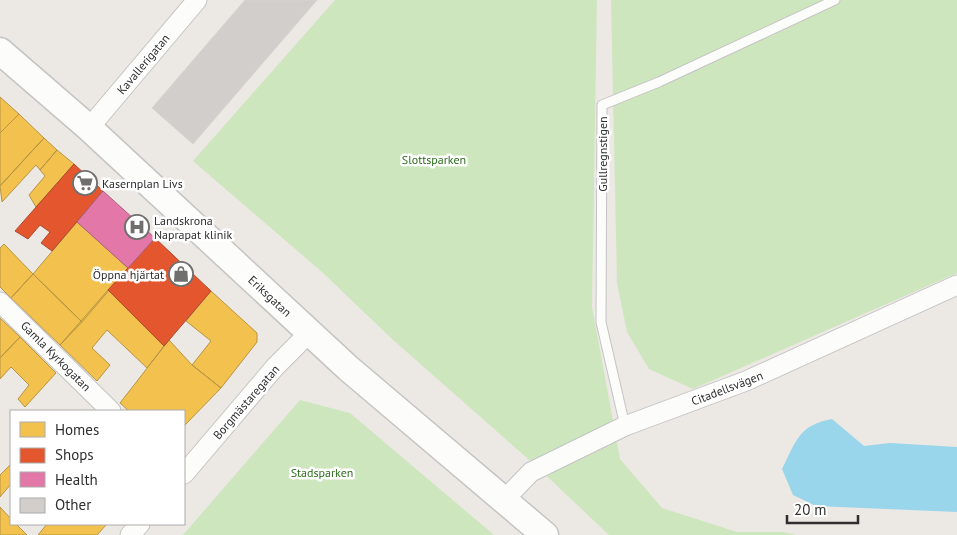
<svg xmlns="http://www.w3.org/2000/svg" width="957" height="535" viewBox="0 0 957 535" font-family="'PT Sans',sans-serif">
<style>
.green{fill:#cee6be}
.water{fill:#99d6ec}
.homes{fill:#f2c14e;stroke:#b79544}
.shops{fill:#e4572e;stroke:#ad4b2e}
.health{fill:#e377a8;stroke:#ad6183}
.building{fill:#d1cecb;stroke:#d7d4d0}
.lines{fill:none;stroke-linecap:round;stroke-linejoin:round}
.lane-casing{stroke:#c5c4c5;stroke-width:11}
.street-casing{stroke:#c5c4c5;stroke-width:21}
.secondary-casing{stroke:#c5c4c5;stroke-width:29}
.lane{stroke:#fcfcfb;stroke-width:9}
.street{stroke:#fcfcfb;stroke-width:19}
.secondary{stroke:#fcfcfb;stroke-width:26}
.labels{text-anchor:middle;dominant-baseline:central;stroke-width:5;stroke-linejoin:round;paint-order:stroke}
.street-label{font-size:12px;fill:#2e2e2e;stroke:#fff}
.park-label{font-size:12px;fill:#2c6e1b;stroke:#fff}
.poi-label{font-size:12px;fill:#2e2e2e;stroke:#fff;text-anchor:start}
</style>
<rect width="100%" height="100%" fill="#ece8e4"/>
<!-- green -->
<path class="green" d="M335,0H597L592,307L620,459L662,508L737,532H783L797,535H609L535,465L392,339L322,272L193,161Z
M611,0H957V273L693,389L649,369L627,332L617,283Z
M300,400L350,413L494,535H183Z"/>
<!-- water -->
<path class="water" d="M832,419L864,446L890,443L957,447V512L816,506L793,495L782,469C796,441 799,425 832,419Z"/>
<!-- homes -->
<path class="homes" d="M0,97L19,114L0,133Z
M19,114L44,138L0,186V133Z
M44,138L57,150L40,170L36,165L2,202L0,186Z
M57,150L74,164L36,207L29,195L45,176L40,170Z
M77,222L128,268L82,322L33,274Z
M4,244L33,274L11,298L0,287V248Z
M33,274L82,322L60,345L11,298Z
M108,290L164,346L147,368L107,330L92,348L110,365L97,381L60,345Z
M211,291L257,333V342L221,388L192,365L211,341L186,321Z
M0,318L20,337L0,358Z
M20,337L56,373L25,407L18,399L29,385L11,367L0,379V358Z
M169,340L192,365L221,388L184,426V411H129L120,403Z
M11,464V484L0,497V475Z
M0,507L11,519V524H16L27,535H0Z
M47,524H105L106,525L97,535H38Z"/>
<!-- shops -->
<path class="shops" d="M74,164L103,191L52,251L41,243L50,232L40,225L28,239L15,231Z
M155,238L211,291L164,346L108,290Z"/>
<!-- health -->
<path class="health" d="M103,191L155,238L128,268L77,222Z"/>
<!-- building -->
<path class="building" d="M245,0H317L193,144L152,108Z"/>
<g class="lines">
<defs>
<path id="lane" d="M625,426L601,322L602,105L659,82L835,0"/>
<path id="street" d="M89,128L197,0
M0,302L111,411
M184,474L275,367L310,332
M504,500L531,472L625,426L746,381L957,285
M130,535L140,524"/>
<path id="secondary" d="M0,51L89,128L348,368L545,535"/>
</defs>
<!-- lane casing -->
<use href="#lane" class="lane-casing"/>
<!-- street casing -->
<use href="#street" class="street-casing"/>
<!-- secondary casing -->
<use href="#secondary" class="secondary-casing"/>
<!-- lane -->
<use href="#lane" class="lane"/>
<!-- street -->
<use href="#street" class="street"/>
<!-- secondary -->
<use href="#secondary" class="secondary"/>
</g>
<!-- icons -->
<defs>
<symbol id="supermarket-ring" viewBox="-11 -11 22 22"><circle r="9.5" fill="#fff" stroke="#706f6e" stroke-width="1.5"/><path d="M-6-5.5h2.5l.6 2H6L4.5 2H-2.5L-4.4-4H-6ZM-1.5 3.2a1.3 1.3 0 1 0 .1 0ZM3 3.2a1.3 1.3 0 1 0 .1 0Z" fill="#706f6e"/></symbol>
<symbol id="hospital-ring" viewBox="-11 -11 22 22"><circle r="9.5" fill="#fff" stroke="#706f6e" stroke-width="1.5"/><path d="M-5-5h3v3.5h4V-5h3V5h-3V1.5h-4V5h-3Z" fill="#706f6e"/></symbol>
<symbol id="shop-ring" viewBox="-11 -11 22 22"><circle r="9.5" fill="#fff" stroke="#706f6e" stroke-width="1.5"/><path d="M-5-2.5h2.3a2.7 3.5 0 0 1 5.4 0H5L5.5 6h-11ZM-1.5-2.5h3a1.5 2.3 0 0 0-3 0Z" fill="#706f6e"/></symbol>
</defs>
<g fill-rule="evenodd">
<use href="#supermarket-ring" x="71" y="169" width="28" height="28"/>
<use href="#hospital-ring" x="123" y="213" width="28" height="28"/>
<use href="#shop-ring" x="167" y="260" width="28" height="28"/>
</g>
<g class="labels">
<!-- street labels -->
<g class="street-label">
<text transform="translate(143 64) rotate(-50)">Kavallerigatan</text>
<text transform="translate(602 154) rotate(-90)">Gullregnstigen</text>
<text transform="translate(270 296) rotate(43)">Eriksgatan</text>
<text transform="translate(56 356) rotate(45)">Gamla Kyrkogatan</text>
<text transform="translate(727 388) rotate(-21)">Citadellsvägen</text>
<text transform="translate(246 402) rotate(-49)">Borgmästaregatan</text>
</g>
<!-- park labels -->
<g class="park-label">
<text x="434" y="159">Slottsparken</text>
<text x="322" y="472">Stadsparken</text>
</g>
<!-- poi labels -->
<g class="poi-label">
<text x="102" y="183">Kasernplan Livs</text>
<text x="154" y="220">Landskrona<tspan x="154" dy="14">Naprapat klinik</tspan></text>
<text x="164" y="274" text-anchor="end">Öppna hjärtat</text>
</g>
</g>
<!-- legend -->
<rect x="10" y="410" width="175" height="115" fill="#ffffff" stroke="#ababab"/>
<rect x="20" y="422" width="25" height="15" fill="#f2c14e" stroke="#ababab"/>
<text x="55" y="435" font-size="15" fill="#2e2e2e">Homes</text>
<rect x="20" y="448" width="25" height="15" fill="#e4572e" stroke="#ababab"/>
<text x="55" y="460" font-size="15" fill="#2e2e2e">Shops</text>
<rect x="20" y="472" width="25" height="15" fill="#e377a8" stroke="#ababab"/>
<text x="55" y="485" font-size="15" fill="#2e2e2e">Health</text>
<rect x="20" y="498" width="25" height="15" fill="#d1cecb" stroke="#ababab"/>
<text x="55" y="510" font-size="15" fill="#2e2e2e">Other</text>
<!-- scale -->
<path d="M787 515v8h71v-8" fill="none" stroke="#2e2e2e" stroke-width="2.5"/>
<text x="794" y="515" font-size="15" fill="#2e2e2e" stroke="#ffffff" stroke-width="4" paint-order="stroke">20 m</text>
</svg>
